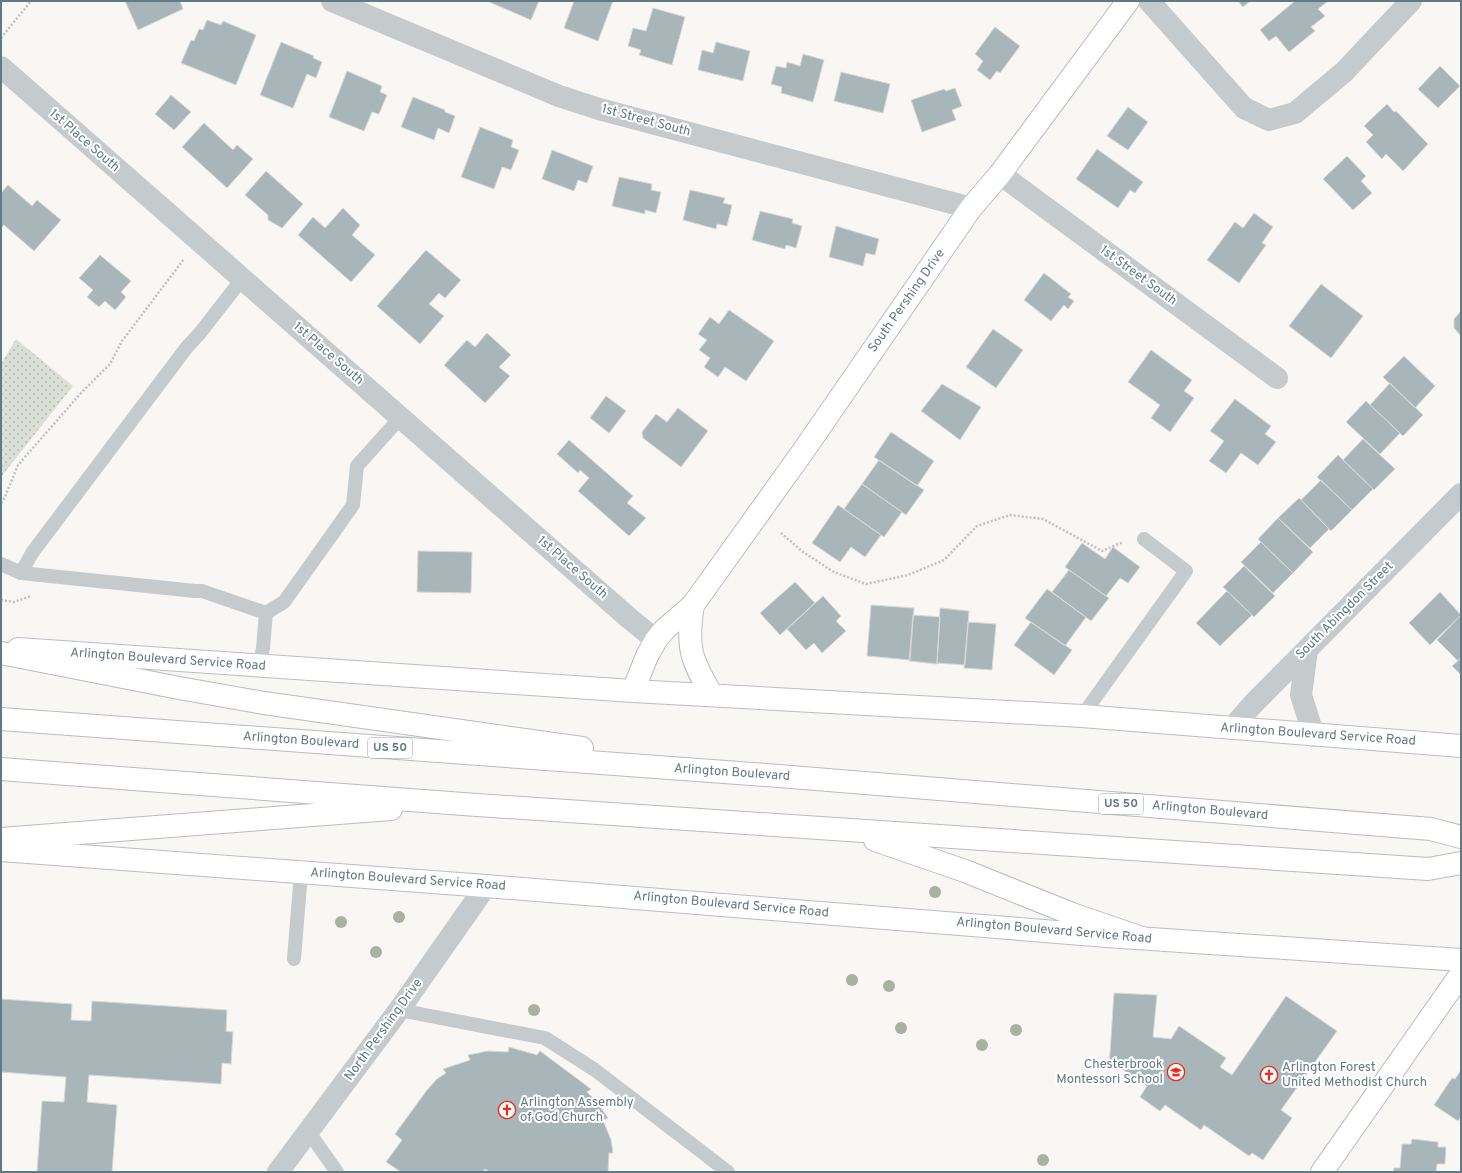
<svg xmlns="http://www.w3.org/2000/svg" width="1462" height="1173" viewBox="0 0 1462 1173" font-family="Overpass,sans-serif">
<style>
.grass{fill:url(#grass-dots)}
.building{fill:#a8b5b9;stroke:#d9d9d6}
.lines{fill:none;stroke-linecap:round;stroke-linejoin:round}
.secondary-casing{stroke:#b7bec1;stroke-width:24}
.highway-casing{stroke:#b7bcbe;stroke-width:24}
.path{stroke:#bec2c3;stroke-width:2.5;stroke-dasharray:2 2;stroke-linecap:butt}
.lane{stroke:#c5cacd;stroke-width:14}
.street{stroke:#c5cacd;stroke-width:22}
.secondary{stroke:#fff;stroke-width:22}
.highway{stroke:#fff;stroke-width:22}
.tree{fill:#a9b2a2}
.labels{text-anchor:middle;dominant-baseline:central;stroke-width:4;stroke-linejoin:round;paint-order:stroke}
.shield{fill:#fff;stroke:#90a1a8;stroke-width:1}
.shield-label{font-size:12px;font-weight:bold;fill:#607982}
.street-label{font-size:13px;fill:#607982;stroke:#fff}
.poi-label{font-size:13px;fill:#607982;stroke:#fff;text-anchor:start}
</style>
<defs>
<pattern id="grass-dots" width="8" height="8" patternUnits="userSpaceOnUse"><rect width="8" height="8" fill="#dae0d5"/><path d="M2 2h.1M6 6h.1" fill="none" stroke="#b4bab2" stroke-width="1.8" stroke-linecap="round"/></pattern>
</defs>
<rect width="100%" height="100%" fill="#f8f7f4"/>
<!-- grass -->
<path class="grass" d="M16,339L73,386L1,477V364Z"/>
<!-- building -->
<path class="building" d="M125,1H180L183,9L138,30Z
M487,1H539L531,20Z
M574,1H613L598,41L564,28Z
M1238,1H1250L1243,7Z
M1295,1H1328L1318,9L1325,16L1311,27L1315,31L1289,52L1276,36L1269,41L1260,30Z
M653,8L685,17L672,65L639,55L641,50L628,46L633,28L646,31Z
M207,20L221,25L223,21L256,35L236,85L181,63L191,40L194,41L199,29L203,30Z
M995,27L1020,46L1000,73L997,71L990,80L977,70L983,61L975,54Z
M281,42L314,56L313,58L322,62L316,78L307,74L293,108L260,95Z
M716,42L750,51L743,81L698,70L702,50L713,53Z
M803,54L824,60L813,102L781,93L782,87L771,84L776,66L786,68L787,62L800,66Z
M1440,66L1460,86L1438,108L1418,89Z
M347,71L382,86L380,92L387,95L379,114L372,112L364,131L329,117Z
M841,72L890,84L883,113L834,101Z
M955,88L962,106L952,110L956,120L922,132L911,100L944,89L946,91Z
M171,95L191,112L174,130L155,114Z
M413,97L445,110V112L455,116L449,133L438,128L434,140L401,127Z
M1387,104L1394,112L1396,111L1428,144L1403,171L1386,154L1382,159L1366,142L1373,135L1364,126Z
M1128,107L1148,122L1128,150L1107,136Z
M204,123L233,150L237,145L253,159L227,188L182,147Z
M480,127L513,140L511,147L519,150L511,170L502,167L494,189L461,177Z
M1097,149L1143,182L1135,193L1130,190L1118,208L1076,179Z
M552,150L593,166L587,183L578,180L574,191L542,179Z
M1347,156L1366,176L1361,181L1372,193L1353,210L1323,179Z
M266,171L303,204L282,228L268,220V215L245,195Z
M619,177L652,184L651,190L661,192L656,213L645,210V214L612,206Z
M8,185L32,206L37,200L61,220L34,251L4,225L1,228V193Z
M690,190L725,198L723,203L732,205L727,226L717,224L716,229L683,220Z
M343,208L360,225L352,235L375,255L351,282L298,235L313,217L325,228Z
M760,211L793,219L792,223L802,226L796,248L786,245L785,249L752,240Z
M1254,213L1273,227L1262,243L1266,245L1239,283L1207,260L1235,222L1243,228Z
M836,226L879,239L875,255L866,253L863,266L829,257Z
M426,250L461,280L445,298L439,293L429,304L444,316L420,344L377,306Z
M100,255L131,281L121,292L126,297L115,310L105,301L99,307L87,297L93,290L79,278Z
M1044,273L1071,294L1068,297L1074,301L1068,309L1064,305L1051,321L1024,300Z
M1321,284L1363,316L1331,358L1289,326Z
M729,310L774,341L746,381L725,367L718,377L704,367L710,358L699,350L707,340L698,334L710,317L719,324Z
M1461,311V336L1454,328V319Z
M993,329L1023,350L996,388L966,367Z
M487,333L511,355L499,367L510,376L485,403L444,365L467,340L475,347Z
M1151,350L1192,380L1184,391L1194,398L1170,432L1151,418L1160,405L1128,382Z
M1404,356L1435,386L1415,408L1383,377Z
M1390,383L1423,415L1403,436L1370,405Z
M942,384L981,407L960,440L921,411Z
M606,396L626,411L609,433L590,418Z
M1235,399L1271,426L1265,434L1276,442L1258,465L1241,453L1226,473L1209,461L1224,441L1210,431Z
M1366,401L1400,433L1380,454L1346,422Z
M678,408L708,431L681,467L643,438L642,432L656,414L667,422Z
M891,432L934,461L917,486L874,457Z
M1363,439L1395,469L1374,490L1343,460Z
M569,440L633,496L627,503L646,518L629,536L578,491L589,478L580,470L578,473L557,454Z
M1338,455L1373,489L1352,510L1317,477Z
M879,460L924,490L906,515L862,484Z
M1321,480L1352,510L1331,531L1301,500Z
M862,484L902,512L884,537L844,509Z
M1299,498L1329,529L1310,548L1278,518Z
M838,505L881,535L865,557L851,547L840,562L812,543Z
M1278,518L1313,552L1293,573L1258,539Z
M1261,542L1293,573L1273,593L1241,562Z
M1082,543L1105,559L1113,547L1140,567L1128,583L1120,578L1106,596L1065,567Z
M418,551L472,552L471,593L417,592Z
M1244,566L1275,596L1254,617L1223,587Z
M1069,570L1109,598L1091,621L1052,592Z
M795,582L815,603L780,635L760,613Z
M1047,589L1086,617L1065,646L1025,618Z
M1227,591L1252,615L1220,646L1196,623Z
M1440,592L1461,615L1430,645L1409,623Z
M823,596L841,616L836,621L846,631L822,653L814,643L806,650L787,629Z
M871,605L914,608L910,660L867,656Z
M940,608L969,611L965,665L937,663Z
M913,615L940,617L937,664L909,661Z
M1461,615V658L1458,661L1437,640Z
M968,622L996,624L992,670L964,668Z
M1031,622L1072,650L1054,675L1014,645Z
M1461,658V675L1452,666Z
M1114,993L1157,995L1153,1037L1171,1039L1179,1026L1226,1058L1220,1067L1232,1075L1286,996L1337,1031L1281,1110L1292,1118L1263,1160L1252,1153L1249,1156L1204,1125L1201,1130L1165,1105L1160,1111L1140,1097L1147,1086L1122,1069L1109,1067Z
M1,999L72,1004L71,1020L91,1021L92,1001L227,1010L226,1031L233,1032L231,1064L222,1063L221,1084L89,1075L87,1102L117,1105L112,1172H37L42,1101L64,1102L66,1077L1,1072Z
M509,1047L537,1055L540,1051L591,1089L587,1092L597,1102L608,1118L603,1120L611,1140L613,1153H609L608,1172H489L485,1169L483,1172H401L386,1162L402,1140L395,1134L427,1090L437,1079L446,1073L443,1069L470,1060L468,1055L488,1051L508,1052Z
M1461,1070V1117L1458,1121L1434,1105L1452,1078L1455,1079Z
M1412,1139L1438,1142V1147H1446L1445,1164H1437L1436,1172H1393L1394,1168H1400L1402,1144H1411Z"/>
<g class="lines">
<defs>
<path id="secondary" d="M693,605C686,647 691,660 712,695
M18,649L633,691L1082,716L1461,746
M633,691L647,656L656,640L665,629L693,605L804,450L971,208L1000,174L1128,1
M1,850L486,886L1107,936L1461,960
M1322,1172L1461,974"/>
<path id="highway" d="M1,653L179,688L264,703L582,748
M1,719L779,776L1431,829L1461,837
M1,769L463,804L1428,869L1461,863
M1,839L391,809
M875,840L965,871L1072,914L1142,938"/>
</defs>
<!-- secondary casing -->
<use href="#secondary" class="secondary-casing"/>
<!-- highway casing -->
<use href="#highway" class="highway-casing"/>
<!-- path -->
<path class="path" d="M1,38L31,1
M1,503L4,499L18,465L81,393L110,364L122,341L184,259
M781,533L803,552L834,572L866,584L908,575L944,560L977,526L1010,515L1043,519L1102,551L1123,542
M1,600L14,602L31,596"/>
<!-- lane -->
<path class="lane" d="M1,564L21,573L195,591H202L266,613L284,602L353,505L357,466L400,418
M21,573L32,553L187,347L200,333L242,279
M259,666L263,648L266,613
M1082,716L1186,571L1144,539
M294,959L301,873
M399,1010L545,1038L595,1070L728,1172
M308,1131L337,1172"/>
<!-- street -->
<path class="street" d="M332,1L559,96L599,109L971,208
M1149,1L1244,108L1269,120L1295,113L1344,72L1411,1
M1,67L630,619L656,640
M1000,174L1277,378
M1307,650L1301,695L1314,736
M1231,729L1254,703L1461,494
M278,1172L399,1010L486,886"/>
<!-- secondary -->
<use href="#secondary" class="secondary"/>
<!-- highway -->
<use href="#highway" class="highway"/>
</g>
<!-- trees -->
<g class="tree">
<circle cx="935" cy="892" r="6"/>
<circle cx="399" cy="917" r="6"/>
<circle cx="341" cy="922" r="6"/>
<circle cx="376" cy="952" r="6"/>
<circle cx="852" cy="980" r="6"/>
<circle cx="889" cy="986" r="6"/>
<circle cx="534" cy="1010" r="6"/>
<circle cx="901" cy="1028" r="6"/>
<circle cx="1016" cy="1030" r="6"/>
<circle cx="982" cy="1045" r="6"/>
<circle cx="1043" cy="1160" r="6"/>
</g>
<!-- icons -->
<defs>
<symbol id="school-ring" viewBox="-11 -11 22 22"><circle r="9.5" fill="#fff" stroke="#f22919" stroke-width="1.5"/><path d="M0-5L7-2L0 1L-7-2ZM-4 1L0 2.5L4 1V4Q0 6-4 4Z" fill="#f22919"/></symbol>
<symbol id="church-ring" viewBox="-11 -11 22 22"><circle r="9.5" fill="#fff" stroke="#f22919" stroke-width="1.5"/><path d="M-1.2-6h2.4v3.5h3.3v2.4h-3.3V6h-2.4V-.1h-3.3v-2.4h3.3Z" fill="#f22919"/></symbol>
</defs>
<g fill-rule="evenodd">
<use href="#school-ring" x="1166" y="1062" width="20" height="20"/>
<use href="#church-ring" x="1259" y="1065" width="20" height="20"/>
<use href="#church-ring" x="497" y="1100" width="20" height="20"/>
</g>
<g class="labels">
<!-- shield labels -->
<g class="shield">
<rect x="368" y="738" width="44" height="20" rx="3"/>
<rect x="1099" y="794" width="44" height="20" rx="3"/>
</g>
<g class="shield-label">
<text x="390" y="748">US 50</text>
<text x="1121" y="804">US 50</text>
</g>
<!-- street labels -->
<g class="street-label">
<text transform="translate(646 121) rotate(15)">1st Street South</text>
<text transform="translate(84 141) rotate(41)">1st Place South</text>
<text transform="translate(1138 276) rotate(36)">1st Street South</text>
<text transform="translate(907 301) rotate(-55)">South Pershing Drive</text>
<text transform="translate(328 354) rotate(41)">1st Place South</text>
<text transform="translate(572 568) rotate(41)">1st Place South</text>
<text transform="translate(1345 611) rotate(-45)">South Abingdon Street</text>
<text transform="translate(168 660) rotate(4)">Arlington Boulevard Service Road</text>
<text transform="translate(1318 735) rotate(4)">Arlington Boulevard Service Road</text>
<text transform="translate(301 741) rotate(4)">Arlington Boulevard</text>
<text transform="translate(732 773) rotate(4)">Arlington Boulevard</text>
<text transform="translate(1210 811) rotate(5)">Arlington Boulevard</text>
<text transform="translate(408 880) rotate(4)">Arlington Boulevard Service Road</text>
<text transform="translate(731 905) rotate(5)">Arlington Boulevard Service Road</text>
<text transform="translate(1054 931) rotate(5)">Arlington Boulevard Service Road</text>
<text transform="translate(384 1030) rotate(-54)">North Pershing Drive</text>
</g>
<!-- poi labels -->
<g class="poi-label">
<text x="1163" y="1065" text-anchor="end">Chesterbrook<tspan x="1163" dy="15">Montessori School</tspan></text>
<text x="1282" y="1068">Arlington Forest<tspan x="1282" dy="15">United Methodist Church</tspan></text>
<text x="520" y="1103">Arlington Assembly<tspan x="520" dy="15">of God Church</tspan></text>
</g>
</g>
<!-- border -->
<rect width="1462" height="1173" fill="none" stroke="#607982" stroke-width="4"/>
</svg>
